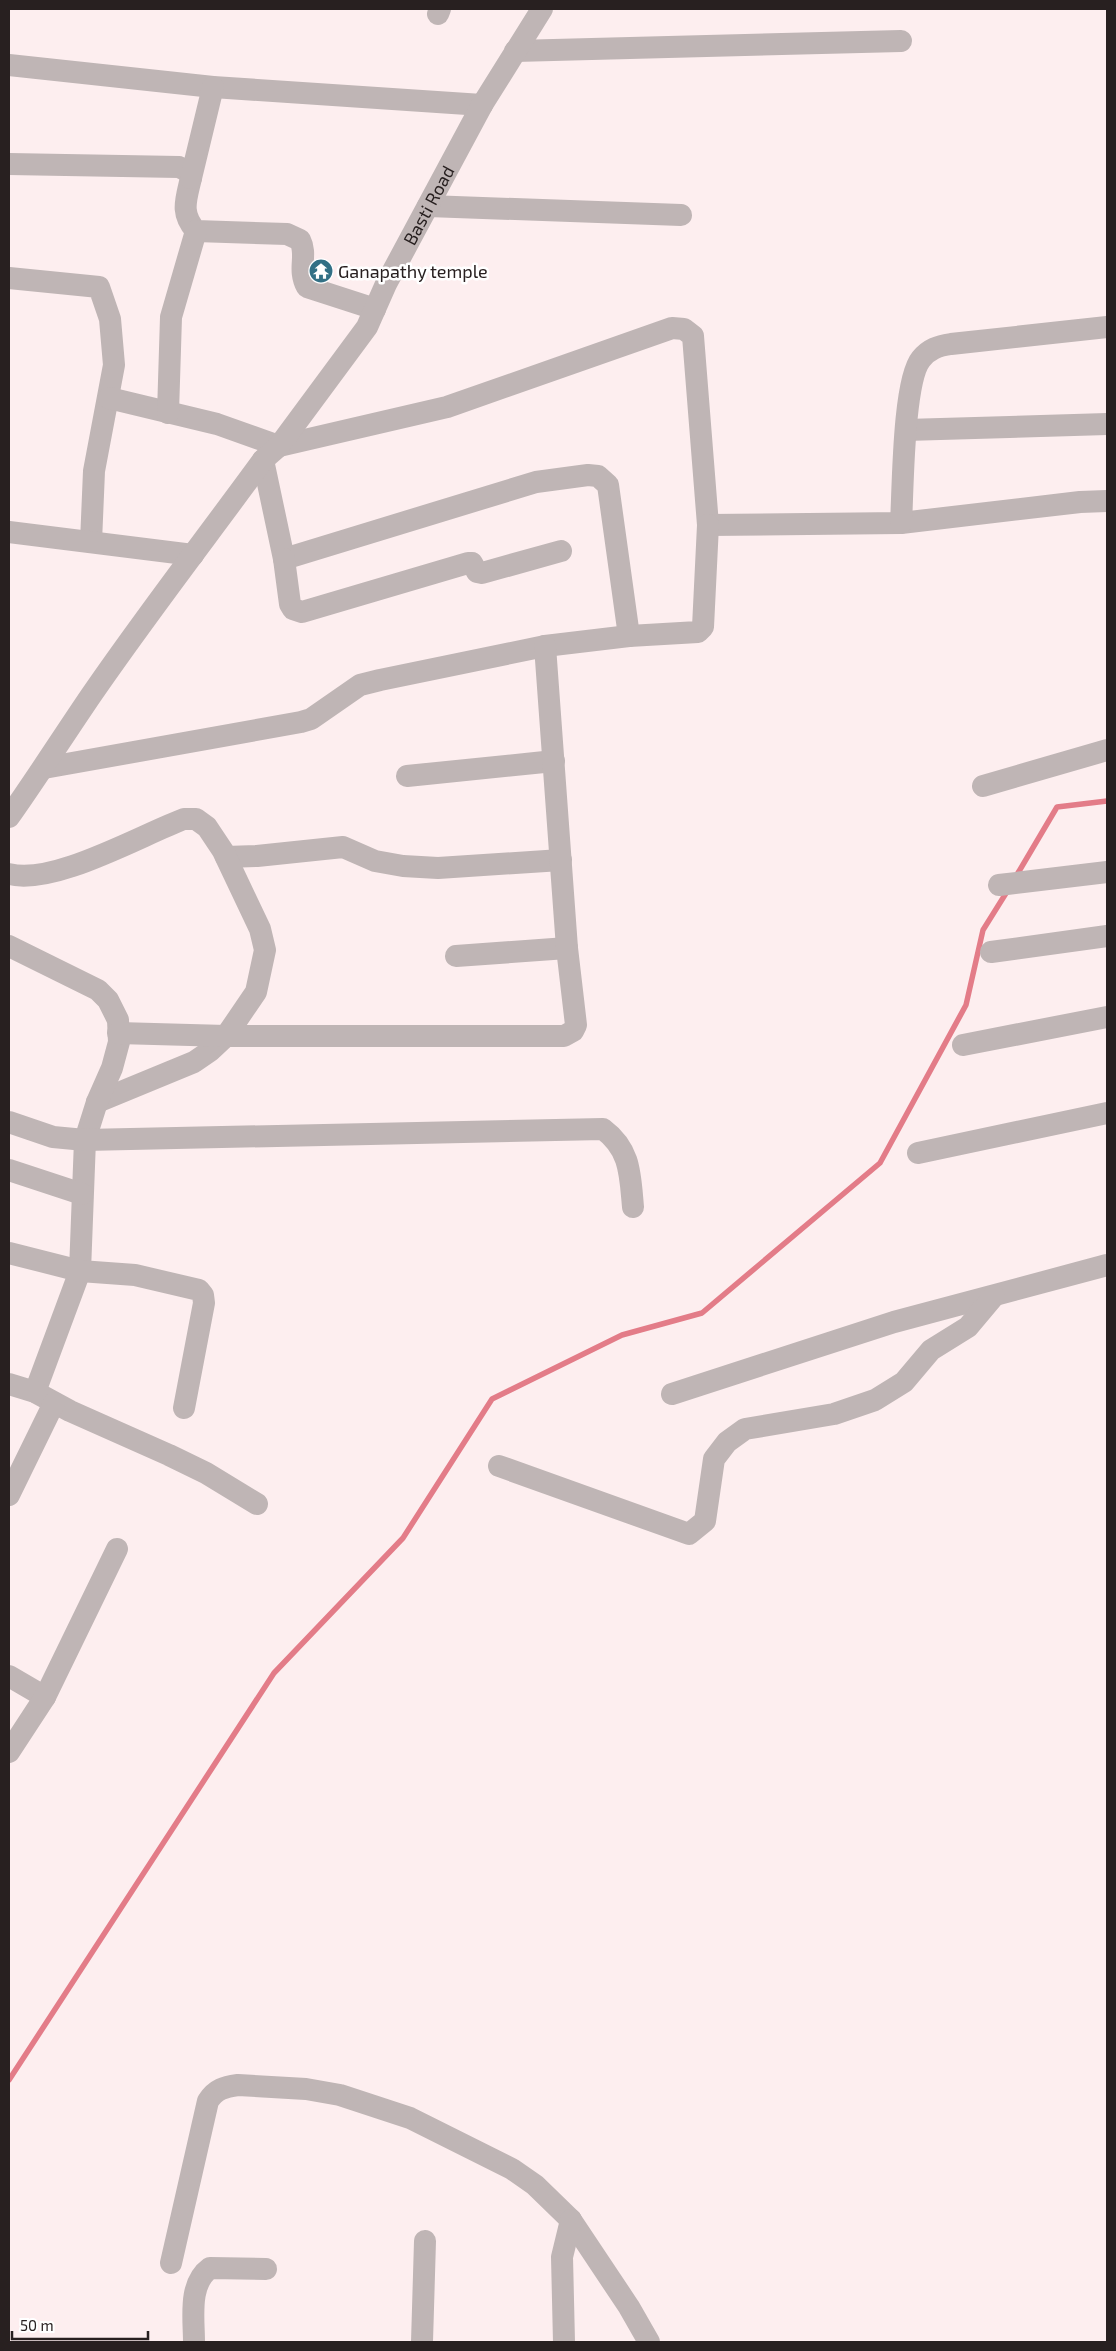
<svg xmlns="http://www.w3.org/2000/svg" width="1116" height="2351" viewBox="0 0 1116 2351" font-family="'Exo 2',sans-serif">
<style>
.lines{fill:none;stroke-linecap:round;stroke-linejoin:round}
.stream{stroke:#e37c88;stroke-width:5.5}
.minor{stroke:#bfb5b5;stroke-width:22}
.labels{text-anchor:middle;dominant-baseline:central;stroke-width:5;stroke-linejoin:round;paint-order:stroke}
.street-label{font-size:18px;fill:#282020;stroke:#fff}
.poi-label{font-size:18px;fill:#282020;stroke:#fff;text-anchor:start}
</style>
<rect width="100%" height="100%" fill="#fdeeef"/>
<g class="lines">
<!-- stream -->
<path class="stream" d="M1015,878L1057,807L1107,801
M9,2080L274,1673L403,1538L492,1399L622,1335L702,1313L880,1163L966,1005L983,930L1008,890"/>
<!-- minor -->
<g class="minor">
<path d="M438,14L440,9"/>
<path d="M515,51L901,41"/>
<path d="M9,65L213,87L482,105"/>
<path d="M9,164L179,167L187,171L191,178C186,200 180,213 196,231L287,234L300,240C308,256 297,268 307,287L375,309"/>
<path d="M191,178L213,87"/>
<path d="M428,206L681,215"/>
<path d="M9,278L99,287L110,319L114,365L94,471L91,542"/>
<path d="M109,398L217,424L279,446L447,407L672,328L684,329L693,336L708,525L901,523L1080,502L1107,501"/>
<path d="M168,413L171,317L196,231"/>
<path d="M906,430L1107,424"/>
<path d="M263,460L284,559L536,482L588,475L598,476L608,485L629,636"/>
<path d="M901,523C903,490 903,381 921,359C929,349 938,346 951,344L1107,327"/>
<path d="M9,532L193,555"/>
<path d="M284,559L290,604L293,609L302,612L468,563H472L477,572L482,573L561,551"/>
<path d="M44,768L301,722L311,719L360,685L380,680L545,646L629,636L698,632L703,627L708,525"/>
<path d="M407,776L554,761"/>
<path d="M983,786L1107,750"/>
<path id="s1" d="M9,817C38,776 64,735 92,694C147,614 206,538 263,460L279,446L367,327L386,284L482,105L542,9"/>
<path d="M226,857L257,856L343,847L375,861L403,866L438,868L561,860"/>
<path d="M9,874C53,886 141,835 184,819H196L207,827L223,851L260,929L265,950L256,992L226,1036L210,1051L194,1062L97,1102"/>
<path d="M999,885L1107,872"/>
<path d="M9,946L98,990L108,1000L118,1020L119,1042L112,1068L97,1102L85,1140L80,1271L35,1392"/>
<path d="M991,952L1107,936"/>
<path d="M456,956L567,948"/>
<path d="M118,1033L226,1036H564L573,1031L576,1025L567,948L545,646"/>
<path d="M963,1045L1107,1017"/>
<path d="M9,1122L53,1137L85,1140L603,1129C631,1150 630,1175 633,1207"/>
<path d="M918,1153L1107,1113"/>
<path d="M9,1170L82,1194"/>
<path d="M9,1253L80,1271L135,1275L199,1290L203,1295L204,1303L184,1408"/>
<path d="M9,1384L35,1392L70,1411L169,1455L206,1473L257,1504"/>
<path d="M672,1394L894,1322L1107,1265"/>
<path d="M499,1466L689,1534L705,1521L714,1459L727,1442L745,1429L834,1414L875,1400L904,1382L931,1350L968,1327L994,1296"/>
<path d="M9,1495L54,1403"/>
<path d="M9,1676L45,1697"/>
<path d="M9,1752L45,1697L117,1549"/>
<path d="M171,2263L208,2101C216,2089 224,2087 238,2085L306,2089L340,2095L410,2118L512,2169L535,2185L571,2220L629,2307L649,2342"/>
<path d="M194,2342C194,2318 188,2284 210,2268L266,2269"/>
<path d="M422,2342L425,2241"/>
<path d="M564,2342L562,2257L571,2220"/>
</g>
</g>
<!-- icons -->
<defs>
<symbol id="temple-disc" viewBox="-11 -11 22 22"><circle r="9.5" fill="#327085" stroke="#fff"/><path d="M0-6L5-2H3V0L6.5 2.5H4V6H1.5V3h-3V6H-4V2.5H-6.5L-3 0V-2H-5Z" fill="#fff"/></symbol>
</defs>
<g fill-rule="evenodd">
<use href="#temple-disc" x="307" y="257" width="28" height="28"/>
</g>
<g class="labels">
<!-- street labels -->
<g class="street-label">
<text stroke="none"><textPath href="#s1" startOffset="744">Basti Road</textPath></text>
</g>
<!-- poi labels -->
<g class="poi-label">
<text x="338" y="271">Ganapathy temple</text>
</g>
</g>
<!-- border -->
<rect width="1116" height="2351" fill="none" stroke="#282020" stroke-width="20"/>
<!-- scale -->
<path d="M12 2331v8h136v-8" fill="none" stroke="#282020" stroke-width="2.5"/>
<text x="20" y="2331" font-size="15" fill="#282020" stroke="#ffffff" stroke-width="4" paint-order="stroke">50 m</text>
</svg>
